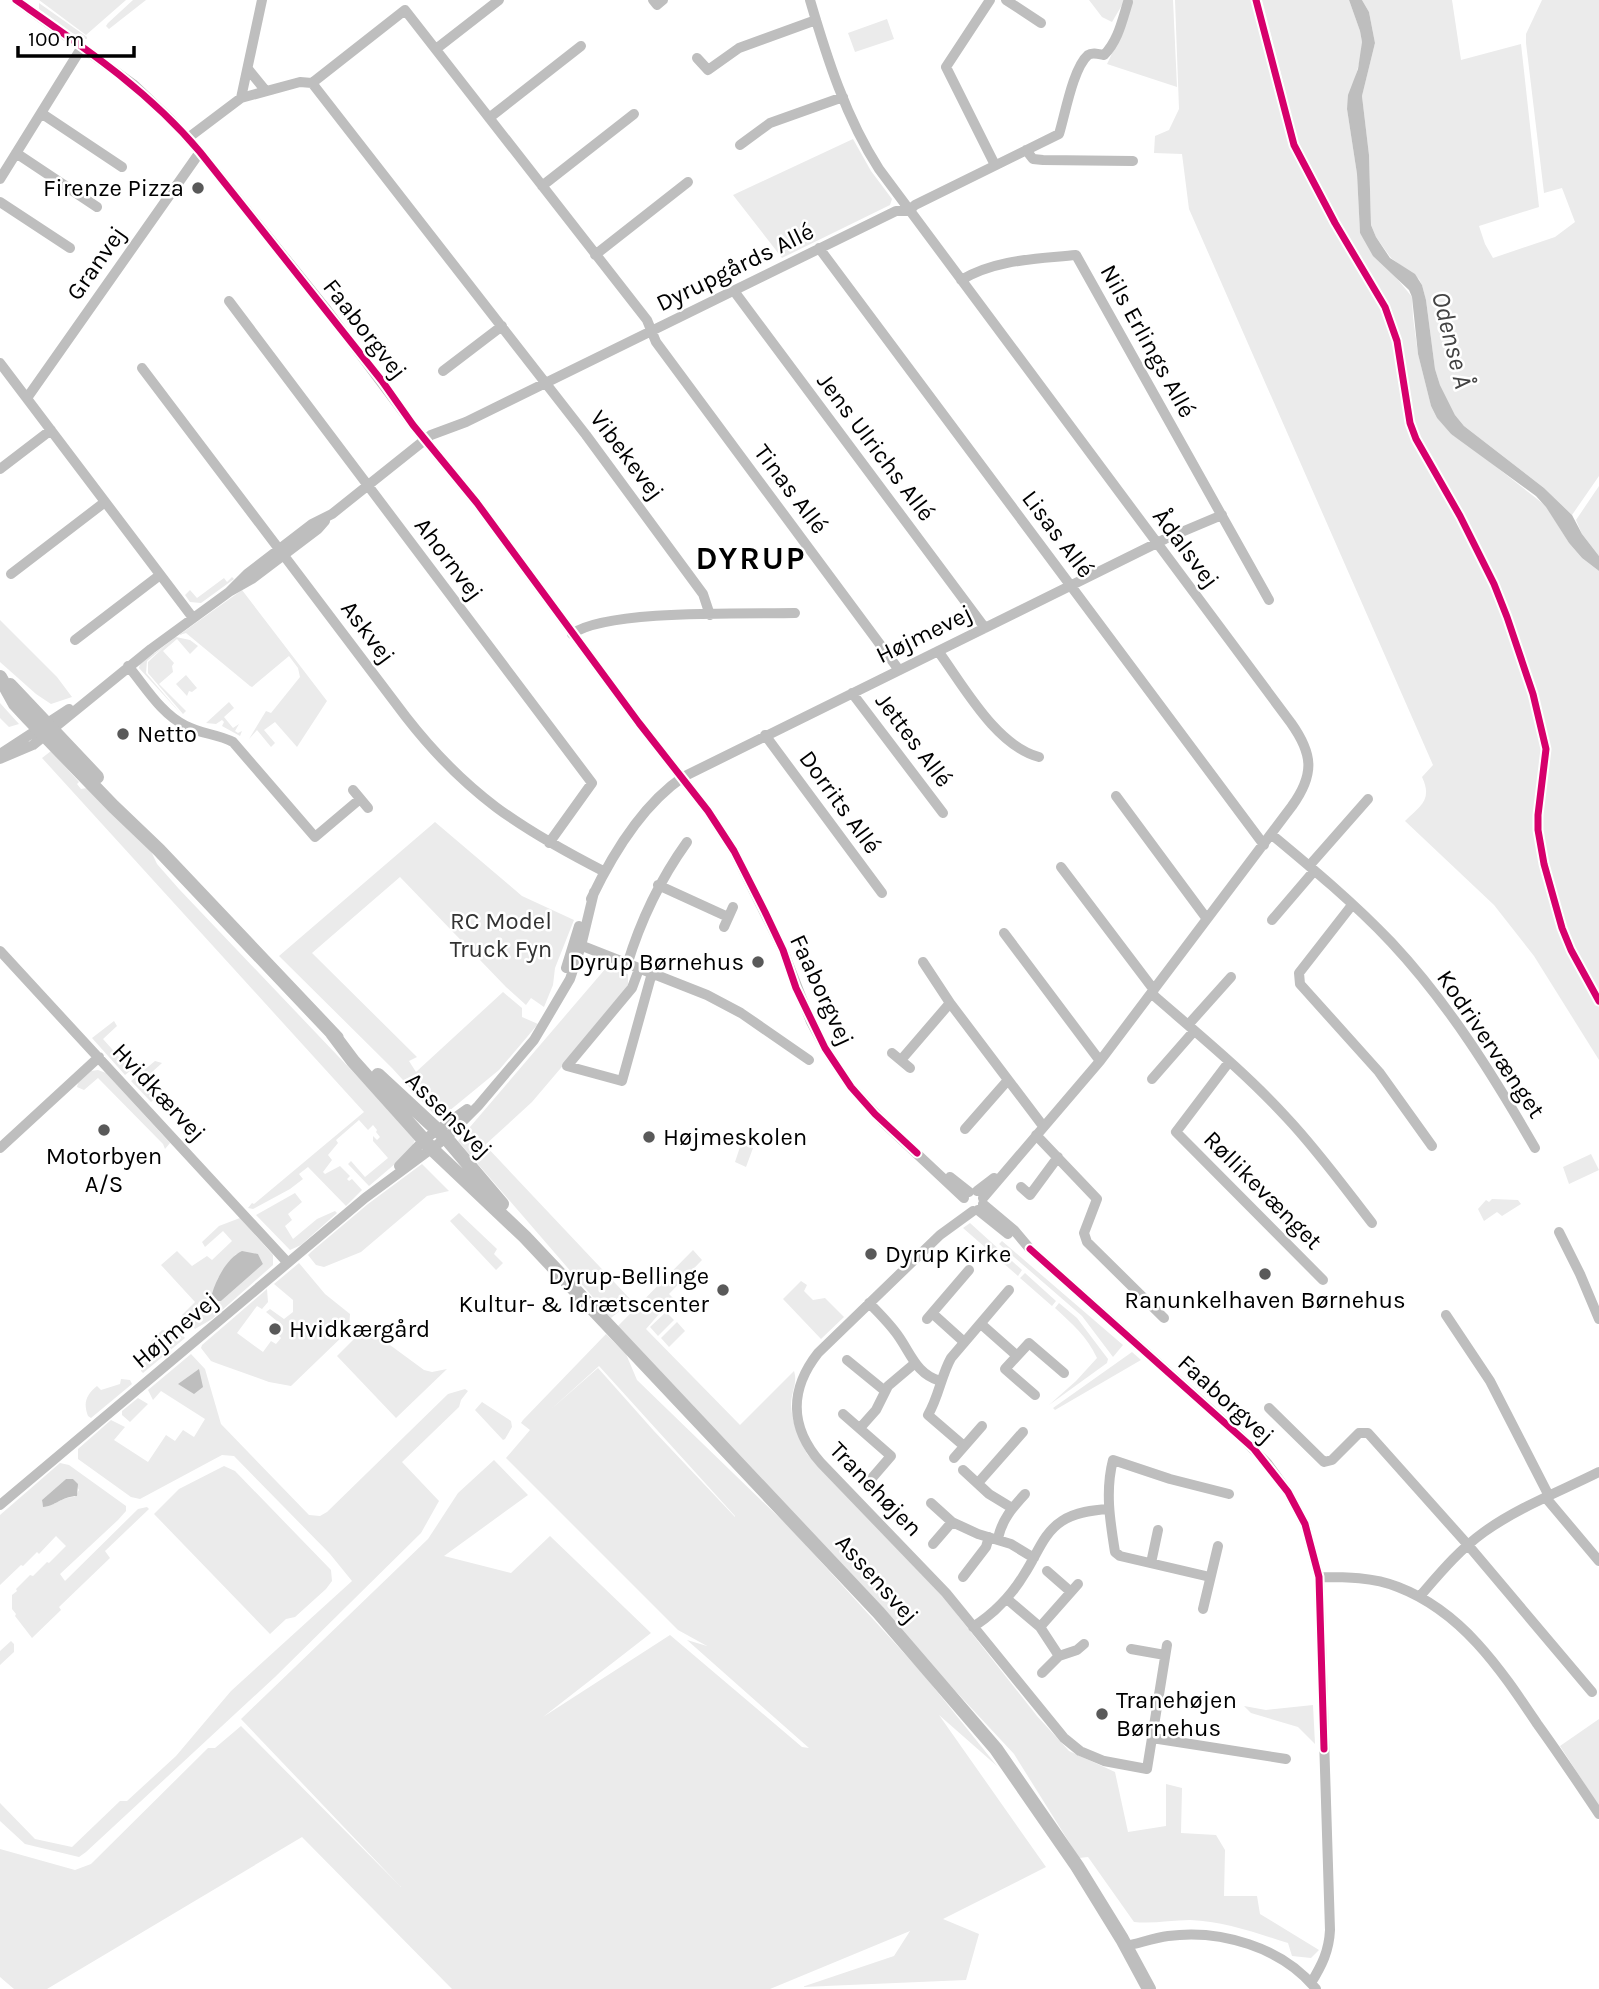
<svg xmlns="http://www.w3.org/2000/svg" width="1599" height="1989" viewBox="0 0 1599 1989" font-family="Karla,sans-serif">
<style>
.green{fill:#ebebeb;fill-rule:evenodd}
.water{fill:#bebebe}
.lines{fill:none;stroke-linecap:round;stroke-linejoin:round}
.minor{stroke:#bebebe;stroke-width:10}
.major{stroke:#bebebe;stroke-width:14}
.cycleway-casing{stroke:#fff;stroke-width:11}
.cycleway{stroke:#d6006c;stroke-width:7}
.poi-dot{fill:#595959;stroke:#fff;stroke-width:2.5}
.labels{text-anchor:middle;dominant-baseline:central;stroke-width:5;stroke-linejoin:round;paint-order:stroke}
.poi-label{font-size:24px;fill:#000;stroke:#fff;text-anchor:start}
.street-label{font-size:24px;fill:#000;stroke:#fff}
.park-label{font-size:24px;fill:#323232;stroke:#fff}
.water-label{font-size:26px;font-style:italic;fill:#434343;stroke:#fff}
.district-label{font-size:32px;font-weight:bold;letter-spacing:2px;fill:#000;stroke:#fff}
</style>
<rect width="100%" height="100%" fill="#fff"/>
<!-- green -->
<path class="green" d="M39,0H126L86,35Z
M133,0H146L109,29L106,26L108,23Z
M1089,0H1125L1112,22L1102,17Z
M1127,0H1173L1177,87L1107,64L1124,29Z
M1175,0H1251L1278,99L1287,97L1262,0H1349L1360,31L1362,42L1361,56L1347,109L1357,174L1360,233L1412,297L1413,317L1418,354L1431,406L1437,418L1451,434L1467,444L1546,506L1569,543L1582,558L1599,571V1060L1534,956L1494,905L1405,821C1420,806 1433,800 1422,777L1433,765L1189,209L1182,154L1154,153L1155,136L1169,130L1179,109Z
M1362,0H1452L1461,60L1521,44L1539,207L1479,226L1485,244L1493,258L1555,237L1575,222L1562,188L1544,193L1526,43V34L1542,0H1599V476L1572,515L1544,488L1464,426L1455,415L1440,385L1435,369L1426,300L1422,285L1419,279L1391,258L1376,237L1371,225L1369,155L1362,96L1375,43L1369,12Z
M39,3L87,37V39H80L39,9Z
M887,19L894,39L855,52L848,33Z
M853,139L871,171L892,199L890,205L782,258L733,195Z
M1599,486V556L1582,534L1576,520Z
M232,577L234,579L201,603L190,602L185,595L190,590L197,598L224,578L227,582Z
M242,590L327,701L297,747L275,722L264,730L275,743L271,747L257,730L249,739L266,711L271,713L300,677L298,668L289,656L252,687L250,686L186,633L179,635Z
M0,620L57,677L72,697L51,704L36,694L0,662Z
M176,637L190,640L198,646L190,654L177,639L163,651L174,663L172,666L173,672L159,684L186,711L183,714L148,673V662L165,646L147,661L146,673L182,715L139,668L140,664Z
M186,675L197,688L192,692L189,691L187,696L176,684Z
M229,702L234,708L224,717L233,728L239,724L235,731L238,733L242,731L240,736L222,726L224,722L222,720L216,724L206,723Z
M0,703L19,724L9,727L0,718Z
M51,751L79,782L77,784L81,789L87,788L151,851L157,864L179,889L416,1138L409,1152L369,1186L348,1164L351,1161L365,1177L388,1158L373,1141V1136L377,1140L380,1137L376,1132L377,1130L373,1125L368,1130L359,1120L336,1140L338,1143L328,1155L332,1160L323,1172L325,1174L340,1166L350,1176L347,1179L349,1181L352,1179L362,1190L346,1206L308,1167L299,1174L303,1179L290,1189L253,1209L248,1208L252,1203L254,1204L364,1112L42,758Z
M435,822L522,896L574,920L555,968L553,985L544,1007L531,998L526,1005L506,987L400,877L312,953L417,1057L409,1061L416,1072L503,992L522,1008V1017L538,1024L499,1070L443,1116L433,1113L392,1068L279,956Z
M606,968L628,974V989L532,1102L485,1145L632,1301L611,1318L458,1141Z
M114,1021L117,1026L103,1039L129,1068L133,1065L135,1067L125,1075L92,1038Z
M155,1061L162,1063L142,1081L157,1096L151,1102L131,1081Z
M98,1070L106,1073L170,1143L165,1149L163,1144L98,1078L84,1090L77,1087L78,1083L91,1071Z
M741,1144L753,1148L746,1167L735,1162Z
M1591,1154L1599,1170L1569,1184L1563,1167Z
M422,1164L449,1191L427,1196L361,1252L324,1267L316,1265L308,1255L311,1252L368,1204Z
M295,1193L302,1202L288,1214L292,1220L285,1226L293,1239L317,1219L335,1211L337,1213L301,1245L290,1250L256,1215Z
M1492,1199L1518,1200L1521,1204L1502,1216L1497,1212L1484,1221L1478,1209L1486,1200L1489,1202Z
M459,1213L497,1249L494,1254L503,1263L496,1270L450,1221Z
M240,1218L273,1255V1265L212,1319L195,1329L182,1315L195,1302L161,1265L177,1251L192,1266L207,1256L212,1260L232,1241L223,1231L205,1247L202,1242L219,1226ZM236,1254H258L263,1264L221,1301L212,1296L218,1278Z
M970,1223L1022,1270L1018,1276L963,1228Z
M1002,1241L1123,1345L1113,1357L1082,1316L999,1244Z
M693,1250L702,1260L669,1294L673,1298L646,1329L740,1425L794,1371C798,1383 791,1392 791,1405C792,1423 799,1438 807,1454L944,1598L1037,1716L1069,1751L1115,1772L1128,1832L1166,1826V1784L1182,1788L1181,1833L1216,1835L1225,1850L1224,1896H1257L1260,1914L1319,1950L1311,1958L1292,1956L1288,1943C1256,1933 1223,1921 1190,1920C1171,1920 1153,1924 1134,1922L1088,1857L1079,1858L1014,1754L617,1327Z
M299,1263L325,1294L350,1314L349,1329L346,1333L291,1386L269,1382L216,1363L211,1361L201,1348L202,1345L267,1289L268,1302L262,1309L257,1306L237,1333L263,1352L271,1341L276,1344L281,1338L277,1334L283,1326L266,1312L270,1309L284,1319L293,1312V1300L274,1284Z
M1025,1273L1056,1301L1052,1306L1020,1278Z
M801,1281L807,1285L804,1291L813,1300L825,1298L844,1317L821,1339L783,1299Z
M1059,1303L1077,1318L1108,1359L1107,1363L1049,1405L1076,1381L1097,1358C1087,1336 1072,1324 1055,1308Z
M666,1312L674,1320L658,1336L650,1327Z
M677,1322L685,1331L669,1347L661,1338Z
M162,1330L181,1333L185,1338L143,1373L141,1371V1363L147,1362L154,1345L151,1341Z
M375,1334L424,1370L432,1372L447,1369L396,1418L337,1356L357,1336Z
M606,1334L626,1354L637,1380L791,1529L923,1674L997,1766L939,1715L1046,1867L943,1919L979,1934L966,1980L802,1987L894,1956L910,1931L770,1989H452L302,1837L47,1989H14L0,1977V1849L75,1870L91,1864L208,1748H215L241,1726L401,1887L241,1719L428,1539L458,1493L494,1460L528,1495L444,1556L511,1573L550,1536L651,1633L543,1717L670,1635L802,1747L809,1748L687,1640L707,1646L678,1630L506,1458L530,1430L521,1423L523,1420ZM599,1366L735,1516V1517L654,1431L598,1368L549,1411Z
M1132,1352L1141,1360L1055,1410L1053,1408Z
M191,1354L205,1369L221,1424L309,1515L320,1516L327,1512L448,1394L465,1389L468,1391L461,1400L459,1407L402,1462L439,1501L421,1533L275,1677L86,1852L79,1857L25,1844L0,1821V1803L35,1839L72,1847L120,1801H127L176,1756L231,1691L352,1581L330,1554L234,1456L222,1455L140,1499L131,1497L78,1459V1449L111,1420L125,1427L114,1440L148,1462L166,1435L175,1441L183,1430L194,1437L205,1419L161,1391L153,1400L148,1390Z
M121,1379L130,1380L132,1384L91,1418L88,1416C83,1403 86,1395 97,1386L101,1390L120,1384Z
M138,1398L148,1404L130,1422L122,1415V1411Z
M482,1402L511,1421L512,1427L505,1439L503,1440L475,1410Z
M60,1463L69,1465L126,1506V1511L118,1520L60,1574L65,1581L138,1509L147,1507L149,1509L105,1551L110,1558L59,1607L61,1610L32,1638L15,1616L16,1614L12,1609V1595L17,1591L16,1589L30,1575L33,1576L47,1562L49,1563L66,1546L56,1536L39,1554L37,1552L23,1566L21,1565L0,1585V1515ZM66,1479H73L79,1490L75,1497C62,1496 55,1506 43,1507L42,1500Z
M224,1466L235,1471L331,1570L332,1581L326,1589L295,1617L286,1619L270,1634L154,1514L179,1489Z
M11,1641L14,1644V1652L0,1665V1651Z
M1313,1705L1315,1744L1298,1727L1251,1713L1244,1706L1266,1710Z
M1599,1719V1806L1560,1746Z"/>
<!-- water -->
<path class="water" d="M1349,0H1362L1369,12L1375,43L1362,96L1369,155L1371,225L1376,237L1390,258L1415,274L1422,285L1426,300L1435,369L1440,385L1455,415L1464,426L1544,488L1572,515L1582,534L1599,556V571L1582,558L1569,543L1546,507L1536,496L1451,434L1437,418L1431,406L1418,354L1412,297L1409,290L1373,256L1360,233L1357,174L1347,109L1348,95L1358,69L1362,42L1360,31Z
M242,1251L258,1254L263,1264L221,1301H215L212,1294C216,1279 228,1257 242,1251Z
M199,1369L203,1387L194,1394L178,1384Z
M66,1479H73L78,1484L77,1496C60,1497 56,1506 43,1507L42,1500Z"/>
<g class="lines">
<!-- minor -->
<path class="minor" d="M16,0L133,84L171,120L200,152L327,310L413,425L477,503L639,723L708,811L734,851L783,950L811,1022L825,1048L851,1087L884,1123L964,1198
M653,0L657,5L663,0
M810,0C827,58 846,118 879,169L1291,723C1313,754 1315,774 1292,806L1100,1061L983,1198
M990,0L946,67L995,165
M1006,0L1041,23
M436,49L499,0
M697,58L708,70L739,48L816,20
M248,69L265,90
M312,83L405,10L647,320L656,342L899,670
M241,98L262,0
M41,113L122,167
M489,118L581,46
M188,138L241,98L300,82L312,83L586,435L703,594L710,615
M740,145L770,123L843,97
M1026,150L1033,159L1043,160L1133,161
M16,153L97,207
M0,179L82,47
M542,186L634,114
M0,202L70,248
M819,248L1264,845
M595,255L688,182
M961,280C996,259 1037,259 1076,255L1269,600
M734,291L985,628
M229,301L592,783L549,843
M0,363L193,618
M142,368L406,717C466,794 519,828 605,872
M443,371L502,326
M27,398L200,152
M0,469L51,430
M11,574L105,502
M229,592L247,574L312,524L332,514L431,435L466,422L896,211H909L915,205L1059,134C1065,115 1073,68 1088,55C1092,52 1099,54 1104,55C1118,41 1122,21 1128,2
M572,634C606,609 748,614 795,613
M75,640L160,575
M938,651C963,685 996,746 1039,757
M128,666C145,686 161,714 186,726C201,734 218,734 233,742L315,837L360,799
M852,693L943,813
M765,735L882,893
M0,754L69,709
M0,759L33,745L151,649L229,592L252,579L318,529L325,521
M353,790L368,808
M1116,796L1207,919
M1271,834C1312,868 1354,903 1391,942C1449,1004 1493,1075 1535,1148
M1309,866L1368,799
M1061,867L1154,990
M658,885L728,917
M591,899C612,855 642,805 683,777L1165,539L1222,515
M1352,905L1299,973L1300,984L1379,1072L1432,1146
M1272,920L1314,871
M724,927L733,907
M1004,933L1100,1061
M575,943L707,995L741,1013L809,1060
M0,951L287,1262
M923,962L950,1003L1043,1126
M627,965C641,919 659,881 687,842
M566,968L579,926
M639,969L632,988L567,1066L622,1081L652,973
M1152,994C1198,1034 1246,1073 1287,1118C1318,1151 1344,1187 1372,1223
M1188,1025L1231,977
M892,1053L910,1068
M901,1060L950,1003
M1229,1062L1176,1132L1323,1280
M1152,1079L1194,1031
M965,1129L1008,1080
M1036,1135L1097,1199L1084,1233L1087,1242L1164,1318
M0,1148L99,1057
M399,1166L425,1139L467,1109
M950,1177L969,1192
M1021,1187L1030,1195L1058,1157
M977,1191L994,1178
M983,1204L1014,1230L1030,1249L1239,1435L1267,1463L1288,1492L1305,1524L1319,1577L1330,1930C1329,1951 1322,1965 1311,1983
M978,1210L1008,1234
M973,1211L940,1235L818,1353C789,1390 790,1428 821,1463L946,1593L1064,1738L1080,1751L1104,1761L1147,1769L1167,1645
M1559,1232L1580,1274L1599,1319
M869,1303C880,1314 891,1325 899,1337C912,1356 917,1374 940,1381
M932,1313L963,1341
M1446,1315L1490,1381L1549,1496
M927,1319L969,1270
M981,1324L1016,1355
M847,1360L885,1391
M1035,1395L1005,1369L1029,1343L1064,1373
M1269,1408L1324,1462L1332,1460L1359,1433H1368L1468,1545L1592,1692
M843,1414L891,1456L872,1478
M860,1428L876,1410L888,1386L914,1364
M964,1446L928,1415C939,1396 941,1376 951,1358L1009,1290
M954,1458L982,1426
M963,1470L989,1494L1012,1508
M978,1483L1023,1432
M1546,1498L1599,1561
M931,1503L952,1522L978,1534L1011,1544L1034,1558
M0,1505L365,1198L446,1138L478,1106L534,1040L570,979L581,946L594,892
M998,1538C1002,1520 1012,1508 1025,1494
M933,1544L952,1522
M1151,1563L1158,1530
M1047,1571L1071,1592
M963,1577L986,1547L989,1537
M1210,1577L1120,1556L1115,1552C1110,1521 1105,1491 1113,1460L1170,1479L1229,1494
M1319,1577C1346,1577 1373,1577 1398,1587C1463,1612 1501,1670 1538,1725C1559,1754 1579,1784 1599,1814
M1420,1596C1440,1573 1459,1550 1484,1532C1519,1507 1561,1491 1599,1472
M1007,1599L1040,1627L1059,1656
M1203,1609L1218,1546
M973,1627C995,1613 1012,1595 1025,1573C1037,1555 1043,1533 1062,1521C1076,1512 1093,1510 1109,1509
M1040,1627L1078,1584
M1131,1649L1165,1655
M1042,1673L1059,1656L1077,1650L1084,1644
M1152,1738L1286,1759
M1126,1946C1140,1943 1154,1938 1168,1936C1220,1929 1282,1947 1316,1989"/>
<!-- major -->
<path class="major" d="M0,677L15,704L28,718L113,806L159,850L337,1038
M10,685L97,777
M332,1033L353,1061L432,1149L525,1237L879,1613L996,1749L1077,1866L1122,1939L1149,1989
M378,1075L446,1138L502,1204"/>
<defs>
<path id="cycleway" d="M16,0C82,46 148,90 200,152L382,381L413,425L477,503L639,723L708,811L734,851L765,912L783,950L796,988L825,1048L851,1087L875,1114L917,1153
M1256,0L1294,145L1335,223L1385,307L1397,341L1410,423L1416,439L1460,516L1494,584L1507,617L1533,694L1546,749L1538,815V830L1544,864L1562,928L1571,950L1599,1001
M1030,1249L1254,1449L1288,1492L1305,1524L1319,1577L1324,1749"/>
</defs>
<!-- cycleway casing -->
<use href="#cycleway" class="cycleway-casing"/>
<!-- cycleway -->
<use href="#cycleway" class="cycleway"/>
</g>
<!-- markers -->
<g class="poi-dot">
<circle cx="198" cy="188" r="7"/>
<circle cx="123" cy="734" r="7"/>
<circle cx="758" cy="962" r="7"/>
<circle cx="104" cy="1130" r="7"/>
<circle cx="649" cy="1137" r="7"/>
<circle cx="871" cy="1254" r="7"/>
<circle cx="1265" cy="1274" r="7"/>
<circle cx="723" cy="1290" r="7"/>
<circle cx="275" cy="1329" r="7"/>
<circle cx="1102" cy="1714" r="7"/>
</g>
<g class="labels">
<!-- poi labels -->
<g class="poi-label">
<text x="184" y="188" text-anchor="end">Firenze Pizza</text>
<text x="137" y="734">Netto</text>
<text x="744" y="962" text-anchor="end">Dyrup Børnehus</text>
<text x="663" y="1137">Højmeskolen</text>
<text x="104" y="1156" text-anchor="middle">Motorbyen<tspan x="104" dy="28">A/S</tspan></text>
<text x="885" y="1254">Dyrup Kirke</text>
<text x="709" y="1276" text-anchor="end">Dyrup-Bellinge<tspan x="709" dy="28">Kultur- &amp; Idrætscenter</tspan></text>
<text x="1265" y="1300" text-anchor="middle">Ranunkelhaven Børnehus</text>
<text x="289" y="1329">Hvidkærgård</text>
<text x="1116" y="1700">Tranehøjen<tspan x="1116" dy="28">Børnehus</tspan></text>
</g>
<!-- street labels -->
<g class="street-label">
<text transform="translate(96 263) rotate(-55)">Granvej</text>
<text transform="translate(735 267) rotate(-26)">Dyrupgårds Allé</text>
<text transform="translate(365 329) rotate(52)">Faaborgvej</text>
<text transform="translate(1148 341) rotate(61)">Nils Erlings Allé</text>
<text transform="translate(876 447) rotate(53)">Jens Ulrichs Allé</text>
<text transform="translate(627 455) rotate(53)">Vibekevej</text>
<text transform="translate(791 489) rotate(53)">Tinas Allé</text>
<text transform="translate(1058 534) rotate(53)">Lisas Allé</text>
<text transform="translate(1186 548) rotate(53)">Ådalsvej</text>
<text transform="translate(449 559) rotate(53)">Ahornvej</text>
<text transform="translate(368 632) rotate(53)">Askvej</text>
<text transform="translate(924 634) rotate(-26)">Højmevej</text>
<text transform="translate(914 740) rotate(53)">Jettes Allé</text>
<text transform="translate(840 802) rotate(54)">Dorrits Allé</text>
<text transform="translate(822 990) rotate(65)">Faaborgvej</text>
<text transform="translate(1491 1044) rotate(56)">Kodrivervænget</text>
<text transform="translate(159 1092) rotate(47)">Hvidkærvej</text>
<text transform="translate(449 1115) rotate(45)">Assensvej</text>
<text transform="translate(1263 1190) rotate(45)">Røllikevænget</text>
<text transform="translate(175 1330) rotate(-40)">Højmevej</text>
<text transform="translate(1226 1399) rotate(42)">Faaborgvej</text>
<text transform="translate(876 1489) rotate(46)">Tranehøjen</text>
<text transform="translate(877 1579) rotate(48)">Assensvej</text>
</g>
<!-- park labels -->
<g class="park-label">
<text x="501" y="921">RC Model<tspan x="501" dy="28">Truck Fyn</tspan></text>
</g>
<!-- water labels -->
<g class="water-label">
<text transform="translate(1452 340) rotate(76)">Odense Å</text>
</g>
<!-- district labels -->
<g class="district-label">
<text x="751" y="558">DYRUP</text>
</g>
</g>
<!-- scale -->
<path d="M18 46v10h116v-10" fill="none" stroke="#000000" stroke-width="3.5"/>
<text x="28" y="46" font-size="21" fill="#000000" stroke="#ffffff" stroke-width="5" paint-order="stroke">100 m</text>
</svg>
